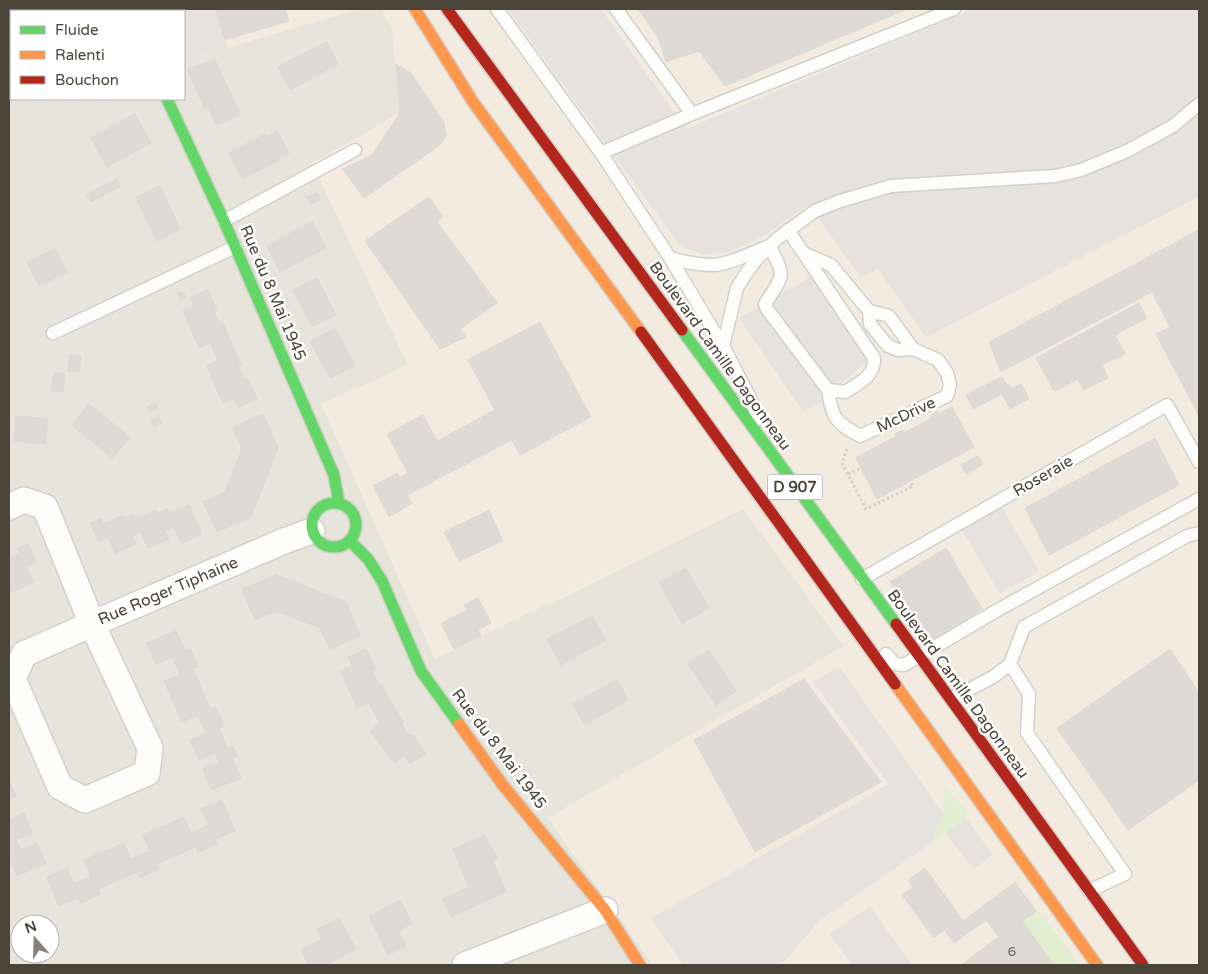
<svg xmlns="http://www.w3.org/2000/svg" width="1208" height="974" viewBox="0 0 1208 974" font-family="'Varela Round',sans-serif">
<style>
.residential{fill:#e7e4dc;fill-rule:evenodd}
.commercial{fill:#f3ebdf}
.green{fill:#e1eecf}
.parking{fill:#e6e3df}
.building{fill:#dedbd6;stroke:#dcd9d4}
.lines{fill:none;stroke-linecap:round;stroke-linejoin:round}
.lane-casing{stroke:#d2d0cb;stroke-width:15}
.street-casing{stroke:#d2d0cb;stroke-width:28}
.fast-casing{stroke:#d3cfc5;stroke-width:14}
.slow-casing{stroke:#d3cfc5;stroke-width:14}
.jam-casing{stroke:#d3cfc5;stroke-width:14}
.path{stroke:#d3d2cc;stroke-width:3;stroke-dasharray:2.5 2.5;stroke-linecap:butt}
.lane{stroke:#fdfdfc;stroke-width:12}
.street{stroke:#fdfdfc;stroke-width:25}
.fast{stroke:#63d668;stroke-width:11}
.slow{stroke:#ff974d;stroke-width:11}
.jam{stroke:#b3261e;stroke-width:11}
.labels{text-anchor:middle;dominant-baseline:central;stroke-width:5;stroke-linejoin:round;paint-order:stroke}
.number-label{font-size:14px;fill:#706a61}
.shield{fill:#fff;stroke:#817c74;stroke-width:1}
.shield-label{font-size:15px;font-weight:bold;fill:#4b4439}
.street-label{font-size:16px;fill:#4b4439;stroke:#fff}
</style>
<rect width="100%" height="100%" fill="#f4f2ee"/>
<!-- residential -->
<path class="residential" d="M9,9H119L120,11H11V99H184V60L360,9H380L392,27L400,113L313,164L408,365L558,600L743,509L844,646L548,818L653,965H9ZM20,924H50V954H20Z"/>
<!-- commercial -->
<path class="commercial" d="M120,9H360L184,60V11H120Z
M380,9H1199V965H653L548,818L844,646L743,509L435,659L321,404L408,365L312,163L400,113L392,27Z"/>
<!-- green -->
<path class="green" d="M945,786L967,811L966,818L931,843L943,813Z
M1036,907L1080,965H1054L1022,921Z"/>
<!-- parking -->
<path class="parking" d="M143,9H216L228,47L184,60V11H144Z
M508,9H601L686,129L974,9H1199V197L926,337L878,269L861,278L809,205L762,237L729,252L704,255L680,246Z
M819,272L876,352L819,404L803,412L739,318Z
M1002,507L1039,571L1000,594L962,530Z
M839,666L943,813L931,843L819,921L785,961L777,965H683L651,918L889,784L813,682Z
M966,818L993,855L974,869L945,833Z
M870,906L912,965H852L829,934Z"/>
<!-- building -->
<path class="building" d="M9,9H98L97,11H11V18L9,17Z
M216,9H285L289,21L225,40Z
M638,9H907L725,86L699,51L666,62L658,37Z
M9,17L11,18V53L9,52Z
M327,42L338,64L290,90L278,67Z
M215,60L240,114L219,124L211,105L205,109L187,69Z
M396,64L411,73L444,122L446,136L440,145L364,198L343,169L372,155L400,113Z
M211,105L219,124L216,125L208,107Z
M135,114L151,143L107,167L91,138Z
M277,131L289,153L278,158L279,161L242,179L229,153L265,134L268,136Z
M116,179L120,186L91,202L87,195Z
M160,186L180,229L157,241L136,198Z
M317,193L320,200L311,204L307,197Z
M429,197L443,217L437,222L497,303L460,329L466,337L440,349L365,241Z
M313,221L314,225L297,234L295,231Z
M314,225L326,248L280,272L267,246L295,231L297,234Z
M1199,230V267L1001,372L989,342Z
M55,248L67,272L39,286L27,262Z
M1199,267V416L1156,334L1170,327L1152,292Z
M317,278L336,315L312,326L293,290Z
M208,290L212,299L209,300L225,337L228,335L236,353L233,354L249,391L253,390L257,399L238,407L234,398L223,403L207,366L218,361L211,343L199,348L183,311L194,306L190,297Z
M183,292L186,298L181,300L178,294Z
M212,299L217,310L214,311L209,300Z
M1139,303L1147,318L1115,335L1125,354L1102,365L1108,378L1084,390L1078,379L1054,391L1036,358Z
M540,322L591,417L520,455L512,440L407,495L412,503L389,517L373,486L397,473L400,478L408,473L387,434L423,415L437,441L495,410L468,360Z
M224,324L228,335L225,337L220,325Z
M335,328L355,366L330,378L310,341Z
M236,353L241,364L238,366L233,354Z
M70,354L81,356L79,372L68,371Z
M54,373L65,374L63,392L51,391Z
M1002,377L1006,383L998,388L994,381Z
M248,379L253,390L249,391L245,380Z
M994,381L998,388L1006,383L1007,385L1009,384L1011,389L1021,384L1029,399L1010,409L1002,394L973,409L966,395Z
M155,403L158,409L150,412L147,407Z
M89,404L130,437L112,458L72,425Z
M952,407L974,447L877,499L856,458L896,436L895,434L902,430L904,433L932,418L931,415L937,411L938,414Z
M263,414L278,448L251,517L217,532L203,502L225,492L242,449L232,427Z
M16,416L48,419L45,444L14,441Z
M159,417L162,423L154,427L151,421Z
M1155,438L1179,485L1049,555L1025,508Z
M978,456L983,464L966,474L961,465Z
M189,505L202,534L181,543L174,527L165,531L169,539L148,548L141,532L132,536L136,544L115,553L108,537L98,542L91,523L101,519L103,524L123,515L124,518L134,514L136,519L156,510L157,513L167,509L169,514Z
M489,510L503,541L459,561L444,532Z
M28,544L36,562L26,566L34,582L9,593V558L20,553L18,548Z
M946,548L982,609L927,643L890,582Z
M686,568L709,608L682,624L659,582Z
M276,575L346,602L360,636L330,649L320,628L277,611L255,620L242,589Z
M478,598L491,623L478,630L481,636L454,649L441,623L467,610L464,605Z
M592,616L606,640L561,665L547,639Z
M176,631L185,651L190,648L198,667L193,669L210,709L216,707L224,726L219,728L227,748L233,746L237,756L232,758L241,778L211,790L203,769L219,762L215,753L199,760L190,740L206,733L198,715L182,722L164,681L180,674L172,657L156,664L147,643Z
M366,649L371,659H367L384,696L387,695L397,712L394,714L417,746L419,744L426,753L410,764L404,756L394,763L370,731L380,723L369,703L357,708L341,671L352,666L348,657Z
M1170,649L1199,693V780L1128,830L1057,728Z
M709,650L736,691L716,705L688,664Z
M367,659H371L376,669L373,671Z
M804,679L881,782L755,852L694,740Z
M617,680L628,700L585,725L573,704Z
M382,684L387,695L384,696L379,685Z
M397,712L404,722L401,724L394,714Z
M413,734L419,744L417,746L410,736Z
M9,780L16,796L9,799Z
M222,800L235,831L215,839L217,844L198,853L196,847L156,864L159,869L140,878L137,872L98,889L100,894L81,903L79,898L59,906L47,877L67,868L74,884L91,877L84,860L124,843L131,859L150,851L143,835L184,817L191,833L209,825L201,809Z
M24,813L32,833L16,840L21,850L37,843L46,863L17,876L9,857V819Z
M485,835L492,850L493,849L498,859L493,861L506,892L451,917L443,899L469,887L453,849Z
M925,868L963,921L1015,882L1036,911L999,937L986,920L954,943L908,880Z
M913,887L944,930L934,938L902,895Z
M400,900L412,923L398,931L406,946L388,955L369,916Z
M339,918L356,949L326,965H309L301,950L322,939L317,929Z
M1022,921L1054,965H961L999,937Z"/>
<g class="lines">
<defs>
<path id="lane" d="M497,9L601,153L670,258L723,346
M616,9L692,114L954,9
M601,153L692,114
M224,221L355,150
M769,246C788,278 782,276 765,304L767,309L828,390L845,392C859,383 875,376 874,358L788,230
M803,253L831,265L869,311L870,324L888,346L898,350L913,349L938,360L947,373L950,385L947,396L860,436C835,422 832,418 828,390
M670,258C684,262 698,265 713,265C731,264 750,253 767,247
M869,311L889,316L913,349
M53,333L235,247
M759,419L750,398L723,346L737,288L747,272L756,260L778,238L815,211L840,201L891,186L1055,176L1081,170L1127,151L1173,126L1199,104
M862,579L1167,405L1199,462
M886,654L895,664L904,665L996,611L1199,499
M1010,664L1029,694L1027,733L1125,874L1089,891
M951,699L993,677L1010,664L1024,627L1187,536L1199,533"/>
<path id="street" d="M9,507L24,500L45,507L92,624L284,541L312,531
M92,624L150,748L147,773L85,800L60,787L13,679L24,654Z
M465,965L605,910"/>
<path id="fast" d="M167,99L224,221L334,475L339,503
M682,330L896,624
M312 525a22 22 0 1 1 44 0a22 22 0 1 1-44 0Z
M350,541L368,559L382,581L421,671L459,724"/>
<path id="slow" d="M126,9L127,11
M415,9L473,102L641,332
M895,684L1097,965
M459,724L502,784L605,910L640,965"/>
<path id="jam" d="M447,9L682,330
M641,332L895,684
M896,624L1143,965"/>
</defs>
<!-- lane casing -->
<use href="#lane" class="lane-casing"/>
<!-- street casing -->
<use href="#street" class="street-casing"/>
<!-- fast casing -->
<use href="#fast" class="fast-casing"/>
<!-- slow casing -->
<use href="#slow" class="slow-casing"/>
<!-- jam casing -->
<use href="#jam" class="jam-casing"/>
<!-- path -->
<path class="path" d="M847,449L842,463L866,509L913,486L910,481
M848,474L861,468"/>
<!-- lane -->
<use href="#lane" class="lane"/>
<!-- street -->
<use href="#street" class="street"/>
<!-- fast -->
<use href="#fast" class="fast"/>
<!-- slow -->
<use href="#slow" class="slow"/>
<!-- jam -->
<use href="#jam" class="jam"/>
</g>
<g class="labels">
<!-- number labels -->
<g class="number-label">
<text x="1012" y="951">6</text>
</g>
<!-- shield labels -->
<rect class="shield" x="767.5" y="474.5" width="55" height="25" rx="4"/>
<g class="shield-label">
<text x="795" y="487">D 907</text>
</g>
<!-- street labels -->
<g class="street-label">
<text transform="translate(273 293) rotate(67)">Rue du 8 Mai 1945</text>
<text transform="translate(720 356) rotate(54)">Boulevard Camille Dagonneau</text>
<text transform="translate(906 415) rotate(-25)">McDrive</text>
<text transform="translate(1043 476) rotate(-30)">Roseraie</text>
<text transform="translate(168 591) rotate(-23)">Rue Roger Tiphaine</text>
<text transform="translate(958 684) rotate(54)">Boulevard Camille Dagonneau</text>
<text transform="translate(499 749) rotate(53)">Rue du 8 Mai 1945</text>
</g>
</g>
<!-- border -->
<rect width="1208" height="974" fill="none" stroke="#4b4439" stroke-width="20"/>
<!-- legend -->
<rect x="10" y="10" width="175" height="90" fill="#ffffff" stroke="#b7b4b0"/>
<rect x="20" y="26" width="25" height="8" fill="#63d668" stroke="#b7b4b0"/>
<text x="55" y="35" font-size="15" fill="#4b4439">Fluide</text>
<rect x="20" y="51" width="25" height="8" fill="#ff974d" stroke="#b7b4b0"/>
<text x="55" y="60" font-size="15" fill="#4b4439">Ralenti</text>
<rect x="20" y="76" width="25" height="8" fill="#b3261e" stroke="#b7b4b0"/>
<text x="55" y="85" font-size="15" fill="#4b4439">Bouchon</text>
<!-- north arrow -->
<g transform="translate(35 939) rotate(340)"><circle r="24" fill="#ffffff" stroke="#b7b4b0"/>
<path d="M0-4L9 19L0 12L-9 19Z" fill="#868178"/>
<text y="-8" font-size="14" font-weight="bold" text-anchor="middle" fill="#4b4439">N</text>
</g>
</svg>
